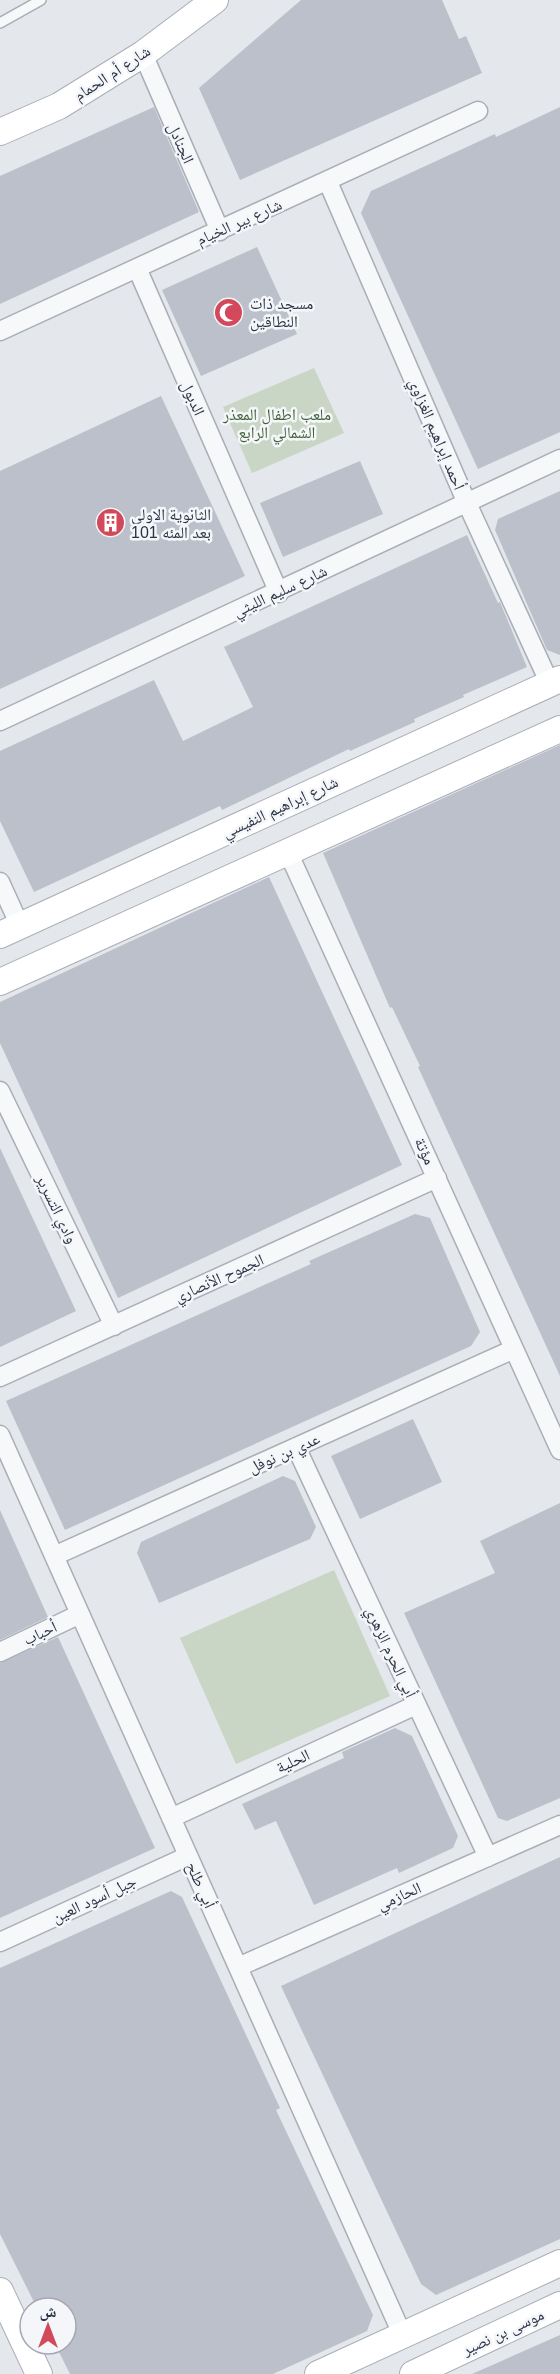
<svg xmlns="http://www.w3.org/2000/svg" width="560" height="2374" viewBox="0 0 560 2374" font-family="Arial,'Noto Naskh Arabic',sans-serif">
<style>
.green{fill:#c9d6c5}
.building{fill:#bbc0ca}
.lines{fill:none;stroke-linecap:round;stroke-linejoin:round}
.lane-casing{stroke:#a9aeb7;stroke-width:12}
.street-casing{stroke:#a9aeb7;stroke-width:21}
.secondary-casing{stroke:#a9aeb7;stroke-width:28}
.lane{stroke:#f7f8fa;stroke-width:9}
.street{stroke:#f7f8fa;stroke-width:18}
.secondary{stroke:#fff;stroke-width:26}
.labels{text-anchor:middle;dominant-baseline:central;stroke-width:5;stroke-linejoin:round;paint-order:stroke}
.street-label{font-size:16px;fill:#2b3445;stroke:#f4f6f9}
.poi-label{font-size:16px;fill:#2b3445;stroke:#f4f6f9;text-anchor:start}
.park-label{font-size:16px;fill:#3f6138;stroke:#f4f6f9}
</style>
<rect width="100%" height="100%" fill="#e4e7ec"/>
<!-- green -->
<path class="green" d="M314,368L344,433L252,473L223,407Z
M334,1570L390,1696L236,1764L180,1638Z"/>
<!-- building -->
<path class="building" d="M301,0H442L459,39L466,36L482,73L240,180L199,88Z
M154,107L199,212L0,304V176Z
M560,107V432L478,469L361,213L371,191L495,134L496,137Z
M257,247L297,334L201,376L162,290Z
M161,396L245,576L0,689V471Z
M360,461L383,514L283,557L260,503Z
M560,491V655L547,650L495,530L498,519Z
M467,535L498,603L500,602L527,667L463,695L464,697L414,719L415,722L350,751L349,749L222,810L220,806L34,892L0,821V751L154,680L183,741L253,707L224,647Z
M560,745V1376L418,1067L420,1066L392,1007L390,1008L323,853Z
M269,877L402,1165L118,1298L0,1043V1002Z
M0,1148L76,1311L0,1347Z
M415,1214L430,1218L480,1332L471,1346L65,1530L6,1401L311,1264L309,1261Z
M413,1419L442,1482L360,1519L331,1456Z
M283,1476L295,1481L316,1527L310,1539L159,1603L137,1553L141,1542Z
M560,1503V1798L507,1821L498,1818L404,1613L495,1573L480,1541Z
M0,1510L48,1617L0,1640Z
M58,1637L155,1848L0,1918V1663Z
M395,1728L412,1736L458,1836L453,1848L399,1873L397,1868L314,1905L276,1821L255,1830L242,1804L344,1758L342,1752Z
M560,1857V2239L436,2295L421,2284L281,1986Z
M171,1891L182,1897L280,2108L276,2110L373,2315L367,2331L273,2374H70L55,2344H66V2308H37L0,2234V1968Z
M560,2335V2374H472Z"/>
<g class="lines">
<defs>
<path id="lane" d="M0,23L41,0"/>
<path id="street" d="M143,54L220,231
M328,182L466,501L550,684
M137,268L279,593
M0,331L478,111
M0,721L560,459
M288,852L560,1450
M0,882L20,926
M0,1091L114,1326
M0,1377L437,1178
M0,1435L402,2334
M296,1447L488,1857
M54,1556L514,1349
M0,1652L80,1614
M171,1818L416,1705
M0,1942L188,1856
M238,1967L560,1825"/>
<path id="secondary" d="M0,132L59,106L143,54L215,0
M0,935L560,679
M0,982L560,729
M0,2291L39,2374
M318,2374L560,2263
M413,2374L560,2305"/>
</defs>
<!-- lane casing -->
<use href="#lane" class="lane-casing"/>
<!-- street casing -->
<use href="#street" class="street-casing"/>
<!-- secondary casing -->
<use href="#secondary" class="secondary-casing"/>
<!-- lane -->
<use href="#lane" class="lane"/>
<!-- street -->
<use href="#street" class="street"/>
<!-- secondary -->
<use href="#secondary" class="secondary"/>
</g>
<!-- icons -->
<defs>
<symbol id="mosque-disc" viewBox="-11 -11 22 22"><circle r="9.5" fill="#d1495b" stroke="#f4f6f9"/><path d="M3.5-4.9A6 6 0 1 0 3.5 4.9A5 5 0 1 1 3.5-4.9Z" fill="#fff"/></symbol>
<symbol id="building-disc" viewBox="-11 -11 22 22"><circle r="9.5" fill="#d1495b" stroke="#f4f6f9"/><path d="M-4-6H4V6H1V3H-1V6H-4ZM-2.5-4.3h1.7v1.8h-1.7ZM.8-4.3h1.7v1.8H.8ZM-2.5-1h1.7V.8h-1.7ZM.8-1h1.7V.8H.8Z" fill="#fff"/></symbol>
</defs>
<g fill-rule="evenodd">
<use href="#mosque-disc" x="212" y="296" width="33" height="33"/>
<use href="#building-disc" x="94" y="506" width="33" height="33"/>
</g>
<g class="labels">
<!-- street labels -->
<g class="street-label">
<text transform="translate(112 73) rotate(-33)">شارع أم الحمام</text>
<text transform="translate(181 143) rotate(66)">الجنادل</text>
<text transform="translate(239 222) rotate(-24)">شارع بير الخيام</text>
<text transform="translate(193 398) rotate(66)">الدبول</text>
<text transform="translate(437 434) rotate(67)">أحمد إبراهيم الغزاوي</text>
<text transform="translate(280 591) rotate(-25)">شارع سليم الليثي</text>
<text transform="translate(280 807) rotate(-25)">شارع إبراهيم النفيسي</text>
<text transform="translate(425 1151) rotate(65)">مؤتة</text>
<text transform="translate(57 1209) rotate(64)">وادي التسرير</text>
<text transform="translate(219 1278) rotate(-24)">الجموح الأنصاري</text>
<text transform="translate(284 1453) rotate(-24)">عدي بن نوفل</text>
<text transform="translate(40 1633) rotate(-25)">أحباب</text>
<text transform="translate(391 1652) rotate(65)">أبي الحرم الزهري</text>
<text transform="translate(293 1761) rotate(-25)">الحلية</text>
<text transform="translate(201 1885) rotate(66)">أبي طلح</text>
<text transform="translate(399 1896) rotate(-24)">الحازمي</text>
<text transform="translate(94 1899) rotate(-25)">جبل أسود العين</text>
<text transform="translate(503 2332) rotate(-25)">موسى بن نصير</text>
</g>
<!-- poi labels -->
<g class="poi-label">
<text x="250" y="303">مسجد ذات<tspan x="250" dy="18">النطاقين</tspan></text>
<text x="131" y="514">الثانوية الاولى<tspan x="131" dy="18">بعد المئه 101</tspan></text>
</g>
<!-- park labels -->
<g class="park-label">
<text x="277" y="414">ملعب اطفال المعذر<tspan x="277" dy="18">الشمالي الرابع</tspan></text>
</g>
</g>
<!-- north arrow -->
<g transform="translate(48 2326)"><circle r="28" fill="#f4f6f9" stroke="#a4a8b1" stroke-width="1.5"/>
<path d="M0-4.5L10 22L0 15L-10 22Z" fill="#d1495b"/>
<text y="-9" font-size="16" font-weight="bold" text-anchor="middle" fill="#2b3445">ش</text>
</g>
</svg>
